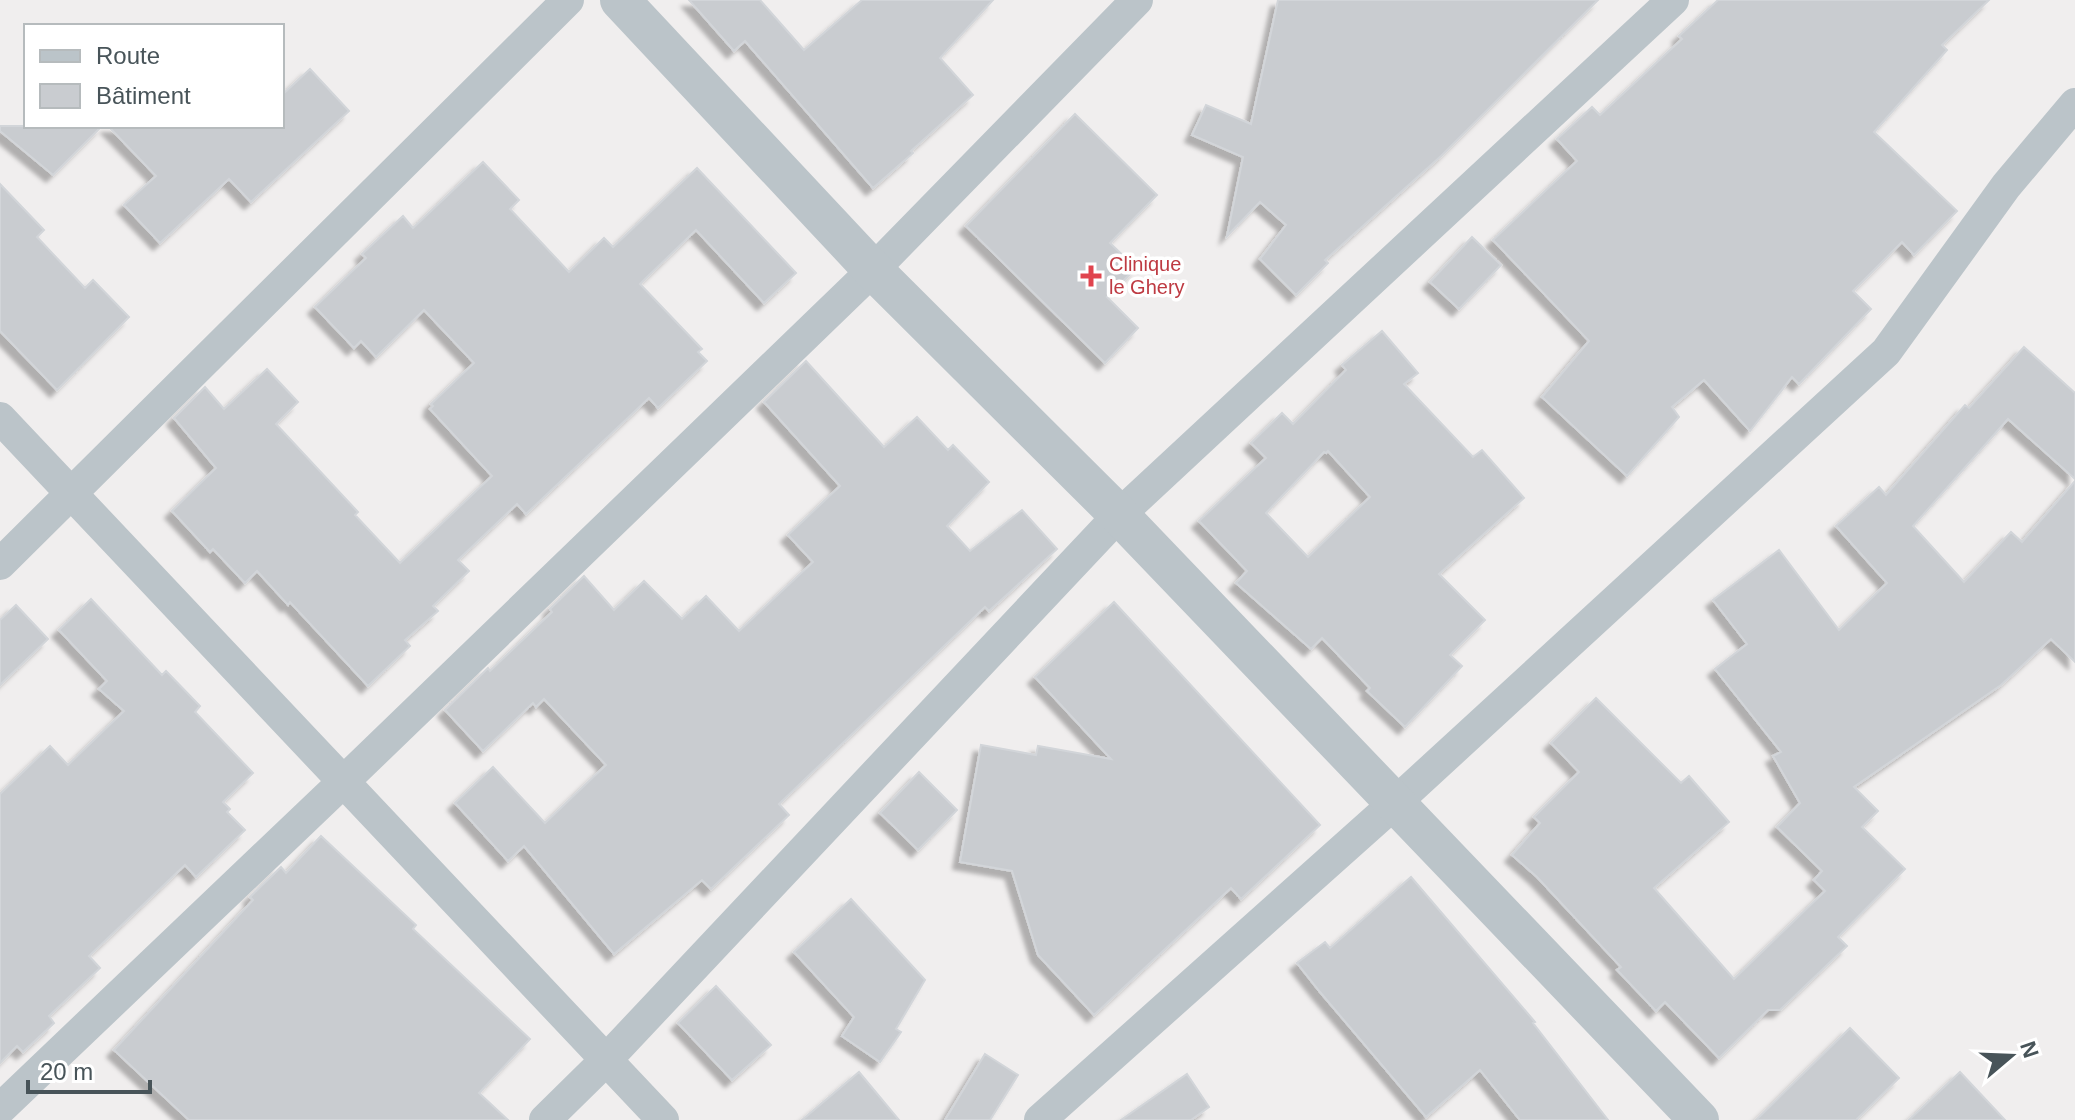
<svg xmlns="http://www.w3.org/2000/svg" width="2075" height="1120" viewBox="0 0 2075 1120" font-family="Arial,sans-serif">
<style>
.building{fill:#c9ccd0;stroke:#d2d5d9;stroke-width:2;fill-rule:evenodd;filter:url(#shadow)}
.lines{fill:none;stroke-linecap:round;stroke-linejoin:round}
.minor{stroke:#bbc4c9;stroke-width:32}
.tertiary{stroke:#bbc4c9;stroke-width:40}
.health-dot{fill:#e0444e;stroke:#fff;stroke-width:3}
.labels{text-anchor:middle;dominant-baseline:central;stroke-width:7;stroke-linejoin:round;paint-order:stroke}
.health-label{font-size:20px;fill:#be3a42;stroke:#fff;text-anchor:start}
</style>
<defs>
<filter id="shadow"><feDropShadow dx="-7" dy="7" stdDeviation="2" flood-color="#0004"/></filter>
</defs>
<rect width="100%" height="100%" fill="#f0eeee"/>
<!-- building -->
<path class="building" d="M689,0H760L804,50L862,0H993L940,58L973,95L911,151L913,153L873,188L745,41L734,51Z
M1278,0H1598L1441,156L1325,260L1328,263L1296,295L1260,259L1286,225L1260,202L1227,236L1243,157L1192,135L1206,105L1251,124Z
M1718,0H1989L1942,45L1947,50L1874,132L1957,211L1914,255L1902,242L1853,291L1871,309L1799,384L1792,377L1750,431L1704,380L1672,407L1679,417L1627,476L1542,397L1589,341L1493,240L1577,161L1557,139L1592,107L1600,115L1682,39L1679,36Z
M310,69L349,111L251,202L229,179L160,243L124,205L156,176L108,126H282V95Z
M1075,114L1157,195L1110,243L1136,268L1107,297L1138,328L1105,363L966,226Z
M0,126H102L53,175L0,131Z
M483,162L519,200L510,209L569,272L604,238L613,247L697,168L796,273L764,303L696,230L644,280L640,284L702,349L698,352L707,361L658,408L649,398L526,514L517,504L458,560L469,571L433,606L438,611L405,640L410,646L368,686L290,602L288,605L257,571L245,583L213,549L210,552L172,511L216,468L174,418L205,387L224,409L267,369L298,402L276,424L358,512L355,515L400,563L492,476L430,409L433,406L431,404L474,363L424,310L376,357L361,341L354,348L315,307L366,258L362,254L403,216L413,228Z
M0,184L44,230L37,237L85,288L93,280L129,317L57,390L0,331Z
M1472,237L1501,265L1459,309L1430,282Z
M1382,331L1418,373L1404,384L1473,457L1482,450L1524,498L1439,574L1485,620L1450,655L1462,666L1405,727L1367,691L1370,688L1322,638L1311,649L1236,583L1247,571L1199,521L1266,458L1251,443L1282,413L1293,424L1346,370L1342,365ZM1328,451L1370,497L1308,557L1266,513L1324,452L1326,453Z
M2024,347L2075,393V479L2008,419L1913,526L1964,582L2011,532L2022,542L2075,481V662L2051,639L2001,685L1854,787L1878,811L1862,827L1905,869L1838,937L1847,946L1780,1010H1768L1719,1058L1665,1002L1656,1011L1617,970L1621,967L1537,877L1512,855L1540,823L1534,817L1579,772L1551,743L1596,698L1681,783L1689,776L1729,822L1654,888L1734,979L1825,891L1814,880L1822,871L1777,827L1800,803L1773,756L1781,752L1715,669L1747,644L1713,600L1779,550L1839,630L1887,583L1836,526L1879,487L1886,495L1965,405L1969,408Z
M806,361L884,447L917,417L948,450L953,445L989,482L947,526L970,551L1022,510L1057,549L989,611L985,607L779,804L789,815L711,889L702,880L614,954L524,846L508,861L455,803L493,767L545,823L606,765L544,699L536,707L533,703L483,751L445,710L488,668L490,671L552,612L550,609L584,576L614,610L644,581L682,619L706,596L739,631L813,562L788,535L840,486L764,402Z
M91,599L162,675L166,671L200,706L195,712L253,773L223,802L230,809L227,812L245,830L196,877L185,865L89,956L100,968L49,1016L54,1023L23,1052L17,1046L0,1063V794L50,746L68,765L124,711L99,689L107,681L59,630Z
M1114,602L1320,825L1241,899L1231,888L1094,1015L1038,955L1012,871L960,862L981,745L1036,755L1038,746L1111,759L1035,677Z
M16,605L48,639L0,685V620Z
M919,772L957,810L918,850L880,813Z
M321,836L416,925L413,929L530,1039L479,1093L508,1120H189L114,1050L253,900L250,897L281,867L286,873Z
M1411,877L1535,1022L1533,1023L1608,1120H1520L1480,1070L1426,1117L1320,992L1297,963L1325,942L1330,948Z
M851,899L925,980L896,1029L901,1032L880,1062L842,1036L854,1017L794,952Z
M716,986L771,1045L732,1080L678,1023Z
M1850,1028L1899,1078L1856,1120H1756Z
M985,1054L1018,1075L990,1120H945Z
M859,1072L899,1120H802Z
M1960,1072L2005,1120H1909Z
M1187,1074L1209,1107L1191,1120H1121Z"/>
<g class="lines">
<!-- minor -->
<path class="minor" d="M0,418L663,1120
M0,564L568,0
M0,1109L343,782L873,270L1137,0
M545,1120L606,1060L1119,515L1673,0
M1040,1120L1396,802L1886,352L2006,186L2075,104"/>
<!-- tertiary -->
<path class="tertiary" d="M620,0L873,270L1119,515L1699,1120"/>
</g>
<!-- markers -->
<path class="health-dot" d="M1087 264h8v8h8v8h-8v8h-8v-8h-8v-8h8z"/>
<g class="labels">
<!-- health labels -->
<g class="health-label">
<text x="1109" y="264">Clinique<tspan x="1109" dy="23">le Ghery</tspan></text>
</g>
</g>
<!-- legend -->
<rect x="24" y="24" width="260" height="104" fill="#ffffff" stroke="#b6bbbd" stroke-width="2"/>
<rect x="40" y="50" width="40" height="12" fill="#bbc4c9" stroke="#b6bbbd" stroke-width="2"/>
<text x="96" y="64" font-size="24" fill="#485459">Route</text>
<rect x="40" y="84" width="40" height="24" fill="#c9ccd0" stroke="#b6bbbd" stroke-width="2"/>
<text x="96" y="104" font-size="24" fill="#485459">Bâtiment</text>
<!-- north arrow -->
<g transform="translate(2011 1056) rotate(71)" stroke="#ffffff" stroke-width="6" paint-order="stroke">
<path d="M0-6L14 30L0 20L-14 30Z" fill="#485459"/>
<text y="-12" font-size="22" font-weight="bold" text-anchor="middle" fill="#485459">N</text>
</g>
<!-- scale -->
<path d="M28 1080v12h122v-12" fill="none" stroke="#485459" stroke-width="4"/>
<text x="40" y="1080" font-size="24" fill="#485459" stroke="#ffffff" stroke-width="6" paint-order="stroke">20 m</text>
</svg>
